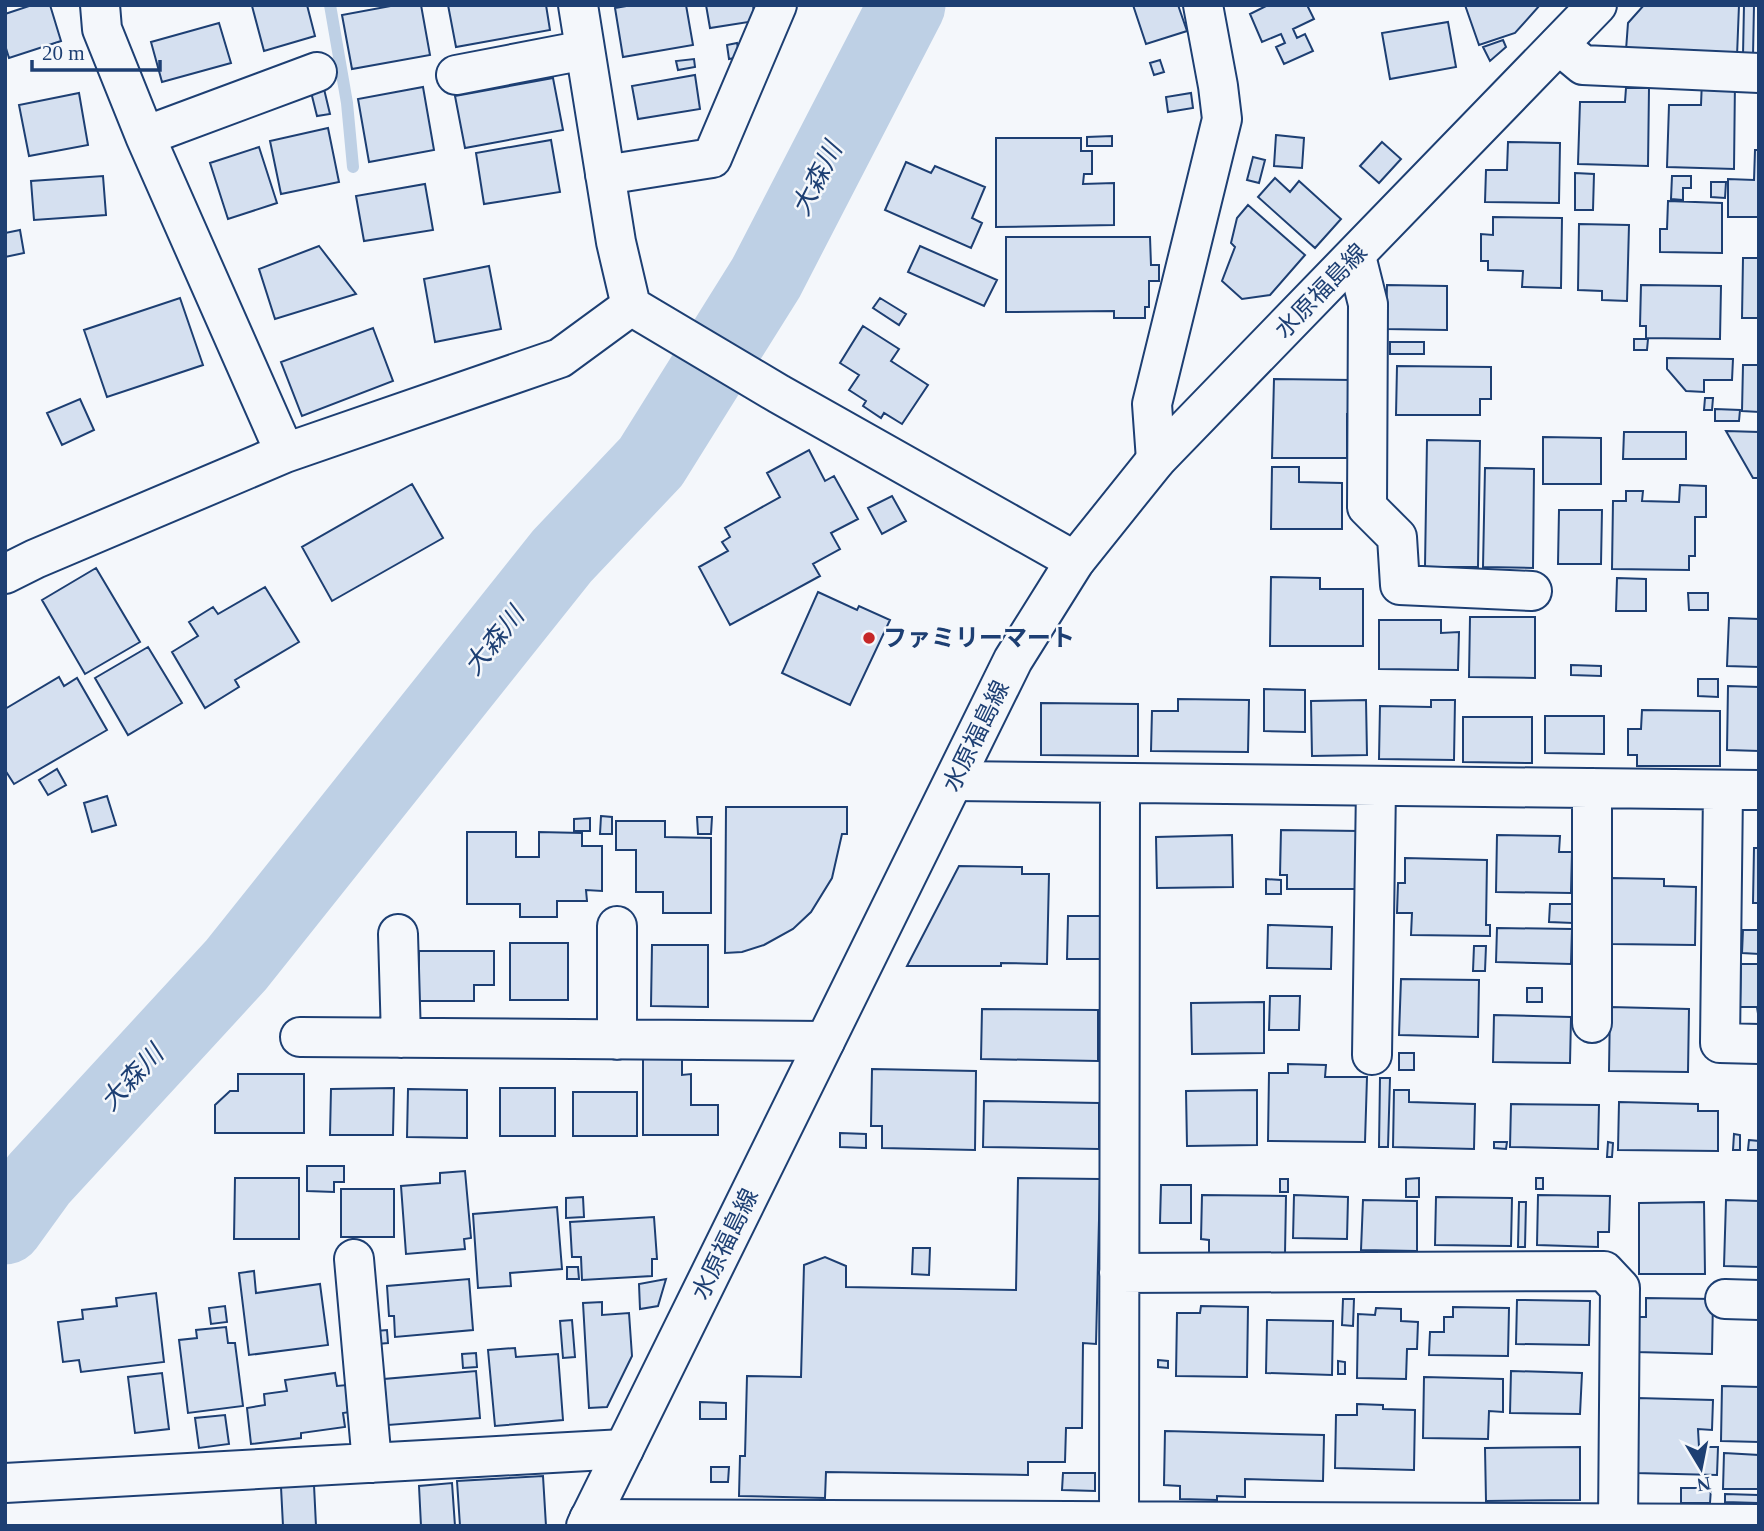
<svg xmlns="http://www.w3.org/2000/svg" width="1764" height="1531" viewBox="0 0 1764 1531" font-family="'Times New Roman','Noto Sans JP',serif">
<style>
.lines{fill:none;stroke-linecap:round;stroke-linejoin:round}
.stream{stroke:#bed0e5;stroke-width:12}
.river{stroke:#bed0e5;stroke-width:77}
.building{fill:#d5e0f0;stroke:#1d3f73;stroke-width:2}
.minor-casing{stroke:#1d3f73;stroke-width:42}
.secondary-casing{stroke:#1d3f73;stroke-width:42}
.minor{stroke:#f4f7fb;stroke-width:38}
.secondary{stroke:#f4f7fb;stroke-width:38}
.poi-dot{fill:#c62828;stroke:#f4f7fb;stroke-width:2.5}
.labels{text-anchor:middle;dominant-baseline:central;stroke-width:5;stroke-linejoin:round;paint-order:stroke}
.street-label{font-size:24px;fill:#1d3f73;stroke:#f4f7fb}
.poi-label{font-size:24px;font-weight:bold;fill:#1d3f73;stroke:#f4f7fb;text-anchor:start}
.water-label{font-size:26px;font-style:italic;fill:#1d3f73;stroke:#f4f7fb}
</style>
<rect width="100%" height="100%" fill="#f4f7fb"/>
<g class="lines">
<!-- stream -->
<path class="stream" d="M330,5L347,103L353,167"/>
<!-- river -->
<path class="river" d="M5,1226L39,1179L236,965L562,556L651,462L766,278L907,5"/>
</g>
<!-- building -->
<path class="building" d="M32,5H50L61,41L9,58L5,45V14Z
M256,5H307L315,36L264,51L252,6Z
M396,5H421L430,55L352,69L342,15Z
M448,5H546L550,30L456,47Z
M632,5H686L693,45L623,57L615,8Z
M706,5H753L755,21L710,28Z
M1133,5H1178L1187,31L1146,44Z
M1268,5H1307L1314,19L1293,29L1297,38L1305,34L1313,51L1284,64L1276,47L1285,43L1281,34L1262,42L1250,14Z
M1465,5H1540L1515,33L1479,45Z
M1644,5H1739L1737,56L1626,50L1628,23Z
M1744,5H1754L1753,56L1743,55Z
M1448,22L1456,67L1390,79L1382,33Z
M219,23L231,63L162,82L151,42Z
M1503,40L1506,47L1490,61L1483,47Z
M737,43L740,57L729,59L727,45Z
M694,59L695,67L678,70L676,61Z
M1160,60L1164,72L1154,75L1150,63Z
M695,75L700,109L638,119L632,86Z
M553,78L563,130L465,148L455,96Z
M1702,80H1735L1734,169L1667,167L1669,105H1701Z
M423,87L434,150L369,162L358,99Z
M1626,88H1649L1648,166L1578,164L1580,102H1625Z
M324,89L330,114L317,116L311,92Z
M79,93L88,145L29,156L19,105Z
M1191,93L1193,108L1168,112L1166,97Z
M328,128L339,182L281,194L270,141Z
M1276,135L1304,138L1302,168L1274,166Z
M1112,136V146H1087V137Z
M996,138H1081V151H1092V174H1084L1083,184L1114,183V225L996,227Z
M551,140L560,192L484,204L476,153Z
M1382,142L1401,159L1379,183L1360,166Z
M1508,142L1560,143L1559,203L1485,202L1486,170H1507Z
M259,147L277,203L228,219L210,163Z
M1755,150H1759V217H1728V179L1754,180Z
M1253,157L1265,160L1259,183L1247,180Z
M906,162L931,173L935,166L985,187L972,218L982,223L971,248L885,210Z
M1575,173L1594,174L1593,210H1575Z
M103,176L106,215L34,220L31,181Z
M1672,176H1691V188H1683V200L1671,199Z
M1275,178L1290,192L1299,181L1341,219L1315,248L1258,197Z
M1711,182H1726L1725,198L1711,197Z
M425,184L433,230L364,241L356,196Z
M1668,201L1722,203V253L1660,252V229H1667Z
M1248,205L1305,255L1270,295L1242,299L1222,281L1235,247L1231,243L1237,218Z
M1493,217L1562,218L1561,288L1522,287L1523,271L1488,270V261H1481V234L1493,235Z
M1579,224L1629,225L1627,301L1602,300V291L1578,290Z
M20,230L24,253L5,257V233Z
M1006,237H1150L1151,265H1159V281H1149V307H1145V318H1114V311L1006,312Z
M319,246L356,294L275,319L259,269Z
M920,246L997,280L984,306L908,272Z
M1743,258H1759V318H1742Z
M489,266L501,329L435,342L424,279Z
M1387,285L1447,286V330L1386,329Z
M1641,285L1721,286L1720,339L1646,338V326H1640Z
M180,298L203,365L107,397L84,330Z
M880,298L906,314L899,325L873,308Z
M863,326L899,349L891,361L928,385L902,424L884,413L881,418L863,406L866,401L849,390L859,375L840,363Z
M373,328L393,381L302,416L281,362Z
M1634,339H1648L1647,350H1634Z
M1390,342H1424V354H1390Z
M1667,358L1733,359L1732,380H1704V392L1686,391L1667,369Z
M1743,365H1759V412L1742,411Z
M1397,366L1491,367V399H1480V415H1396Z
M1274,379L1352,380L1351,414H1347V458H1272Z
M1705,398H1713L1712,410H1704Z
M80,399L94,430L62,445L47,413Z
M1715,409L1740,410L1739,421H1715Z
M1726,431L1759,432V478H1753Z
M1624,432H1686V459H1623Z
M1543,437L1601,438V484H1543Z
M1427,440L1480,441L1478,567H1425Z
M809,450L825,481L834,476L858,519L831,533L840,549L813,564L820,576L730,625L699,567L728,551L722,542L730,537L725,528L780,497L767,473Z
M1272,467H1299V482L1342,483V529H1271Z
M1485,468L1534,469L1533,568L1483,567Z
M412,484L443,538L332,601L302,547Z
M1680,485L1706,486V517H1695V556H1689V570L1612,569L1613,501H1626V491H1643L1642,501L1679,502Z
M892,496L906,521L882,534L868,508Z
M1559,510H1602L1601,564H1558Z
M96,568L140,642L85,674L42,600Z
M1271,577L1320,578V589H1363V646H1270Z
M1617,578L1646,579V611H1616Z
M265,587L299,642L235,680L239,687L205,708L172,652L198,636L189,622L213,607L218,614Z
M818,592L857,610L859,606L890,620L850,705L782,673Z
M1688,593H1708V610H1689Z
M1470,617H1535V678L1469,677Z
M1729,618L1759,619V667L1727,666Z
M1379,620H1441V633L1459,632L1458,670L1379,669Z
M148,647L182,703L128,735L95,678Z
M1571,665L1601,666V676L1571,675Z
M59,677L64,686L77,678L107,730L14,784L5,770V709Z
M1698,679H1718V697L1698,696Z
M1728,686L1759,687V751L1727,750Z
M1264,689L1305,690V732L1264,731Z
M1178,699L1249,700L1248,752L1151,751L1152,711H1178Z
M1366,700L1367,755L1312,756L1311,701Z
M1431,700H1455L1454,760L1379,759L1380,706L1431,707Z
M1041,703L1138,704V756L1041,755Z
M1642,710L1720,711V766H1637V755H1628V729H1641Z
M1545,716H1604V754L1545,753Z
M1463,717H1532V763L1463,762Z
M57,769L66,785L48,795L39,780Z
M107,796L116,825L92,832L84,803Z
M726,807H847V834H842L832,878L811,912L793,929L764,945L742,952L725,953Z
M601,816L612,817V834H600Z
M697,817H712L711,834H698Z
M590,818V831H574V819Z
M616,821H665V837L711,838V913H663V892H636V850H616Z
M1281,830L1360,831L1359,889H1287V875H1280Z
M467,832H516V857H539V832L582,833V846H602V891L586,890L587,901H557V917H520V904H467Z
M1232,835L1233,887L1157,888L1156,837Z
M1497,835L1560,836L1559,852H1572L1571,893L1496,892Z
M1754,848H1759V903H1753Z
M1405,858L1487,860L1486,925H1490V936L1411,935L1412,913H1397L1398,883H1405Z
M959,866L1022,867V874H1049L1047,964L1001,963V966H907Z
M1612,878L1664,879V886L1696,887L1695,945L1611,944Z
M1266,879L1281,880V894H1266Z
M1550,904H1574L1573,923L1549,922Z
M1068,916H1101V959H1067Z
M1268,925L1332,927L1331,969L1267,968Z
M1497,928L1572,929L1571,964L1496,962Z
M1743,930H1759V954L1742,953Z
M510,943H568V1000H510Z
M652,945H708V1007L651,1006Z
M1474,946H1486L1485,971H1473Z
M419,951H494V985H474V1001H419Z
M1741,964H1759V1020L1757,1007H1740Z
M1401,979L1479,980L1478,1037L1399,1035Z
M1527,988H1542V1002H1527Z
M1270,996H1300L1299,1030H1269Z
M1264,1002V1053L1192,1054L1191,1003Z
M1610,1007L1689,1009L1688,1072L1609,1071Z
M982,1009L1098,1010V1061L981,1059Z
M1494,1015L1571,1017L1570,1063L1493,1062Z
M1399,1053H1414V1070H1399Z
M643,1058H682V1075L691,1074V1105H718V1135H643Z
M1288,1064L1326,1065L1325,1077H1367L1365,1142L1268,1141L1269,1073H1288Z
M872,1069L976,1071L975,1150L882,1148V1126H871Z
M238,1074H304V1133H215V1105L230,1091H238Z
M1380,1078H1390L1388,1147H1379Z
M394,1088L393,1135H330L331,1089Z
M500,1088H555V1136H500Z
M408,1089L467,1090V1138L407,1137Z
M1257,1090V1145L1187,1146L1186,1091Z
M1394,1090H1409V1102L1475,1104L1474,1149L1393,1147Z
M573,1092H637V1136H573Z
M984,1101L1099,1103V1149L983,1147Z
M1619,1102L1698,1104V1111H1718V1151L1618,1150Z
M1511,1104L1599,1105L1598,1149L1510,1147Z
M840,1133L866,1134V1148L840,1147Z
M1734,1134L1740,1135V1150H1733Z
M1749,1140L1759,1141V1150H1748Z
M1494,1142H1507L1506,1149L1494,1148Z
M1608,1142L1613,1143L1612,1157H1607Z
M307,1166H344V1182H334V1192L307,1191Z
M465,1171L471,1238L464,1239L465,1249L406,1254L401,1186L440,1183V1173Z
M235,1178H299V1239H234Z
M1018,1178L1100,1179L1096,1344L1083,1343L1082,1428H1066L1065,1462H1028V1475L826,1472L825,1498L739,1496L740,1456H745L747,1376L801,1377L804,1265L825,1257L846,1266V1287L1016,1290Z
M1419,1178V1197H1406V1179Z
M1536,1178H1543V1189H1536Z
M1280,1179H1288V1192H1280Z
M1161,1185H1191V1223H1160Z
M341,1189H394V1237H341Z
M1202,1195L1286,1196L1285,1254L1209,1253V1240L1201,1239Z
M1294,1195L1348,1197L1347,1239L1293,1238Z
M1538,1195L1610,1196L1609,1232H1598V1247L1537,1245Z
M583,1197L584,1217L566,1218V1198Z
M1436,1197L1512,1198L1511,1246L1435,1245Z
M1363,1200L1417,1201V1251L1361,1250Z
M1726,1200L1759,1201V1267L1724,1266Z
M1519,1202H1526L1525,1247H1518Z
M1704,1202L1705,1274H1639V1203Z
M557,1207L562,1269L510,1273L511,1286L478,1288L473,1214Z
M654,1217L657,1259H652V1276L582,1280L581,1257H572L570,1222Z
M913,1248H930L929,1275L912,1274Z
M567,1267H578L579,1279H567Z
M254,1271L256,1293L320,1284L328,1345L249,1355L239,1273Z
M469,1279L473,1330L395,1337L394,1316H389L387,1286Z
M666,1279L658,1306L640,1309L639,1284Z
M156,1293L164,1362L81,1372L79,1360L63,1362L58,1322L83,1319L82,1310L117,1306L116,1298Z
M1646,1298L1713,1299L1712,1354L1636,1352L1637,1317H1646Z
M1343,1299H1354L1353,1326L1342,1325Z
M1517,1300L1590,1301L1589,1345L1516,1344Z
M602,1302V1315L629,1313L632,1356L607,1407L589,1408L583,1303Z
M225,1306L227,1322L211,1324L209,1308Z
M1201,1306L1248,1307L1247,1377L1176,1376L1177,1313H1200Z
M1453,1307L1509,1308L1508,1356L1429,1355L1430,1332H1444V1317H1453Z
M1376,1308L1401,1309V1321L1418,1322L1417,1349H1407L1406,1379L1357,1378L1358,1314L1375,1315Z
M572,1320L575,1357L563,1358L560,1321Z
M1267,1320L1333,1321L1332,1375L1266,1373Z
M226,1327L228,1343H235L243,1406L188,1413L179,1340L197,1338L196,1330Z
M387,1330L388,1343L377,1344L376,1331Z
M515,1348L516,1357L558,1354L563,1420L495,1426L488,1350Z
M476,1353L477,1367L463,1368L462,1354Z
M1158,1360L1168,1361V1368L1158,1367Z
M1338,1361L1345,1362V1374H1338Z
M476,1371L480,1418L388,1425L384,1379Z
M1511,1371L1582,1373L1580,1414L1510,1413Z
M162,1373L169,1429L135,1433L128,1377Z
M335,1373L337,1386L347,1385L350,1412L343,1413L345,1427L301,1433V1438L251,1444L247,1408L265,1405L264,1394L287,1391L285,1380Z
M1424,1377L1503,1379V1412L1489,1411L1488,1439L1423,1438Z
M1722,1386L1759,1387V1442L1721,1441Z
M1637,1398L1713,1400L1712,1430L1698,1429L1699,1447H1718L1717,1475L1635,1473Z
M700,1402L726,1403V1419H700Z
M1357,1404L1383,1405V1409L1415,1410L1414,1470L1335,1468L1336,1415H1357Z
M225,1415L229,1444L199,1448L195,1418Z
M1165,1431L1324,1435L1323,1481L1245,1479V1497L1217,1496V1500L1180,1499V1486L1164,1485Z
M1580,1447V1500L1486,1501L1485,1448Z
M1724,1453L1759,1455V1489H1723Z
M711,1467H729L728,1482H711Z
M1063,1473H1095V1491L1062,1490Z
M543,1476L546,1526H460L457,1481Z
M452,1483L455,1526H421L419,1486Z
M314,1485L316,1526H283L281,1487Z
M1681,1488H1711L1710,1503H1681Z
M1725,1494L1758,1495V1503L1725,1502Z"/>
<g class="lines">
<defs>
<path id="minor" d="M100,5L102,29L145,136L285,453
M578,5L616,242L631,306L779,394L1075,561
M1559,45L1583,65L1759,73
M456,75L585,50
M145,136L317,72
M605,175L712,158L777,5
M1356,256L1368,304L1367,507L1397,537L1400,585L1532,591
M1156,460L1152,404L1222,119L1218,86L1203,5
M5,574L35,559L285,453L560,358L631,306
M954,781L1759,790
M1723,790L1720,1043L1759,1044
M398,934L401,1038
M1592,1023V788
M300,1037L825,1041
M617,1040V926
M1372,1055L1376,787
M354,1259L372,1463
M1119,1273L1604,1271L1620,1288L1618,1523
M1725,1299L1759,1300
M5,1483L624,1449
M589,1519L1759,1524
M1119,1526L1120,783"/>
<path id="secondary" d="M586,1526L1013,660L1075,561L1156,460L1597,5"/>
</defs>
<!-- minor casing -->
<use href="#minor" class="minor-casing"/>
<!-- secondary casing -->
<use href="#secondary" class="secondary-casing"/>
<!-- minor -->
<use href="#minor" class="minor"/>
<!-- secondary -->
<use href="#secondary" class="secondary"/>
</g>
<!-- markers -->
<circle class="poi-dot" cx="869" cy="638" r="7"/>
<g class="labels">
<!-- street labels -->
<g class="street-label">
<text transform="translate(1321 291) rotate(-46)">水原福島線</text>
<text transform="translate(976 736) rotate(-64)">水原福島線</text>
<text transform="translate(725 1244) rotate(-64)">水原福島線</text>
</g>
<!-- poi labels -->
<g class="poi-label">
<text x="883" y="638">ファミリーマート</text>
</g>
<!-- water labels -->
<g class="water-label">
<text transform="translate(817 179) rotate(-63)">大森川</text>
<text transform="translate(494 641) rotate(-51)">大森川</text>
<text transform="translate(132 1078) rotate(-47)">大森川</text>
</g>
</g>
<!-- border -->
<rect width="1764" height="1531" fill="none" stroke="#1d3f73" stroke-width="14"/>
<!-- north arrow -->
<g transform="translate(1701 1468) rotate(170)" stroke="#f4f7fb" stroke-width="5" paint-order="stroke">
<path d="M0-5L12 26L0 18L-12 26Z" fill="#1d3f73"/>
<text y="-10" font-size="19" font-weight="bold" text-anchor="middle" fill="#1d3f73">N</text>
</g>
<!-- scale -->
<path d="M32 60v10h128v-10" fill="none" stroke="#1d3f73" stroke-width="3.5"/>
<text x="42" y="60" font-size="21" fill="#1d3f73" stroke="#f4f7fb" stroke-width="5" paint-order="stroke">20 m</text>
</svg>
